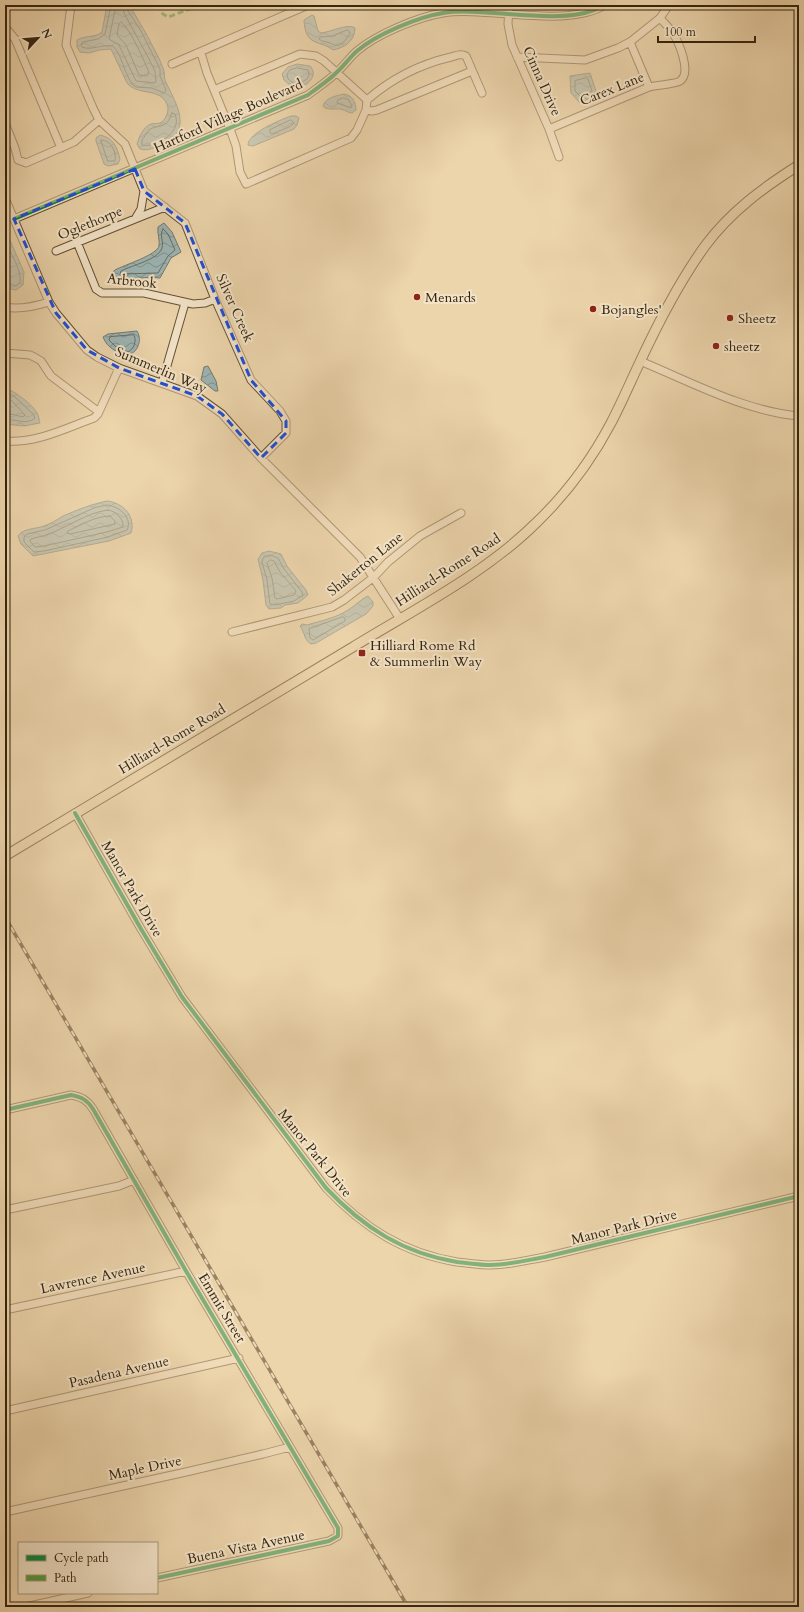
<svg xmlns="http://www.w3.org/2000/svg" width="804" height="1612" viewBox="0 0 804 1612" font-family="Cardo,serif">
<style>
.water{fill:url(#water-waves);stroke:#737b72}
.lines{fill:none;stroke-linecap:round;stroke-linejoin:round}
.shore{stroke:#696d61;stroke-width:1}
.minor-casing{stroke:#635134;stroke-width:9}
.major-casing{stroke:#35250d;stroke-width:11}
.minor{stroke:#f3e3c8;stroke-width:7}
.major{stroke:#ecd4ab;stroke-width:9}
.rail-casing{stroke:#35250d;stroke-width:3.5}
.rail{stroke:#f3e3c8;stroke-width:2;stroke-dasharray:6;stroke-linecap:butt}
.quiet{stroke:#519b3b;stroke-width:3;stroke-dasharray:6 3;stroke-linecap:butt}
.cycleway-casing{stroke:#f3e3c8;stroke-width:6}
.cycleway{stroke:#00873e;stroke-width:4}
.marked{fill:none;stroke:#1d4ed8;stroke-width:3;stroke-dasharray:8 5;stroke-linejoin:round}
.poi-dot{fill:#8f2418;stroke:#f3e3c8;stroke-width:1.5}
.labels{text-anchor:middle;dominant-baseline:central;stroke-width:4;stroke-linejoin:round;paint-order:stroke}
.street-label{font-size:14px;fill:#35250d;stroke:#f3e3c8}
.poi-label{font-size:14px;fill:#35250d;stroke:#f3e3c8;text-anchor:start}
</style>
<defs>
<pattern id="water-waves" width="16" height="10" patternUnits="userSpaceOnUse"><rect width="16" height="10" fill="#9db5b5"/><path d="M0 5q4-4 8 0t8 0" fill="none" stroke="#819392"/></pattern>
</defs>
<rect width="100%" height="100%" fill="#ecd4ab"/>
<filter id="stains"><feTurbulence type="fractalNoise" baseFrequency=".005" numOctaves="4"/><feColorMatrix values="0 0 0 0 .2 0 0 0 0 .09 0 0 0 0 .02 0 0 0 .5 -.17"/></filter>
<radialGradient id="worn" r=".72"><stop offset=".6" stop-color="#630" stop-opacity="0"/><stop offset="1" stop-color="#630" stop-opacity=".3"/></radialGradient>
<!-- water -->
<path class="water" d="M107,5H130C136,18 145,30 151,43C155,51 160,59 163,68C165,72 164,76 165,80C174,101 195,129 163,144C156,147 147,152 140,149L137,144C139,137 143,127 151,124C154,123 157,124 160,123C166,120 168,113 168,107C162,86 138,97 127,83L111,49L99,50L89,53L80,52L77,47V40C85,35 95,38 102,32Z
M312,15L314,16L318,31L321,33C331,32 348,23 355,28C355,41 344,48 333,50C320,40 305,47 304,20Z
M297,64L310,66C320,77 305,87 295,89L284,80L282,74L288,67Z
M590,73L597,94L580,103L571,93L570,76Z
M344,94C352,95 356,102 356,110L352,113L348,112C337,106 335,111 325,108L323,106C326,97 336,96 344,94Z
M291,116H296L299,118L297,125L294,129L253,146L248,145C248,133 280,120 291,116Z
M100,135C113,138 117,146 120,159L118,164L108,166L104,164L96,141V138Z
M164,223L172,232L181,252L171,258L160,278C148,276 123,281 115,277L113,272L115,270C124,265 157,255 159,246C160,240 157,233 158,227Z
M5,229L24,272L23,285L16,290L11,289L5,285Z
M137,331C143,341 137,353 127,356C117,352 107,348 103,337L108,334Z
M208,366L216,381L218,391H215L201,380L204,367Z
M5,388C15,391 33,405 37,413C39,416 39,420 40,423L24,426L5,424Z
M107,501C124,503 136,517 131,533L109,541L33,556L21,544L18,536C23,528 36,529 44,526C50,524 57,520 63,516C77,510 92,504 107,501Z
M269,551L281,554L287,566L306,590L308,595L298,603L285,605L281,608L269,609L266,605L263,580L258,559L262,553Z
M368,596L373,602V606L366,614L316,643L311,644C304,640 305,633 300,626L302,624L307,625C320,621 336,618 348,610C355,606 361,599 368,596Z"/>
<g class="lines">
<!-- shore -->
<path class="shore" d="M111,5L105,34L98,39L83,42L81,44L82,47C91,51 102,44 113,46C122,54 124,74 133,85L136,87L152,88L164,93L166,90L160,76V69L141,31L128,11L127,5
M116,5L109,39L119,45L136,81L155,83L156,81L155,71L149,59L124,13L122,5
M121,22C132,31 143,59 149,72L147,76L139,75L126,45L117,35L119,24Z
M348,30L350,33C344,42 341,49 330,43C326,41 322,42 319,39L320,37L332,36Z
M297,68L308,70L309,75L307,79L296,85L288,79L287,74L290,70Z
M586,78L588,79L592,91L581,97L575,91V81Z
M344,98L349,100L352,106L351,108L337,103L338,100Z
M172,113L175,114C176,117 177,121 176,124C174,136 154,148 142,145V140L149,130C159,123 166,131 172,113Z
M291,120L294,123L289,127L272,134L270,133V130Z
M101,140C111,140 117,152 115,161H108Z
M163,229L168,234L175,250L168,256L158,273L120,274L121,271C132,265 158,260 162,248C164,241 159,235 163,229Z
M5,241C10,253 22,269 20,283L16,286L5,282
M134,335C137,341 134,349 128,352L116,347L109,340L110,337Z
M5,392L14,396L33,414L35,418C26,426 15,418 5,420
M5,398L11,400L25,415L23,417L11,414L5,415
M107,505C119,506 133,518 127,530L108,537L44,551L34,552L24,542V537L27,534L45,530L94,508Z
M108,510C116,511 124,519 123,527L107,532L44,546L35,547L30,541L31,539C36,537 41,537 46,535C67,528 85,513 108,510Z
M110,516L115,521V524L70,534L67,533L68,531C80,525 96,516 110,516Z
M270,555L278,558L284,569L302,592L303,595L294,601L275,605L270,604L267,580L262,562L263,558Z
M271,560L274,561L280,572L296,591L294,595L277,599L275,598L272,578L267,563Z
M343,617L345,618V621L313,640L310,638L309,629Z"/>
<defs>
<path id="minor" d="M71,5L66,45L93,108L99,120L125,144L144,191L185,223L215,299L251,380L280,411L286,421V433L261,458
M509,5L508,24L512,45L549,129L559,157
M5,27L15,39L61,148
M630,42L649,87
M201,53L207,73L230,129L236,146L240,172L246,184L351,138L357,130L366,110L367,100C391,79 421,64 451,57C455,56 459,54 463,55L466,56L482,93
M517,57L585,60L618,48L630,42L660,18L669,5
M172,64L308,5
M214,90L300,54L316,56L324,61L367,100
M366,110L372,111L377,110L472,71
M5,123L15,148L18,160L26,163L74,142L99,120
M549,129L649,87C656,85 677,84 680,81C692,73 679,42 672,32C669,27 664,23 660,18
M5,198L49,302L56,313L87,350L97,357L119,368L197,396L222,414L261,458L360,557L400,619
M14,219L308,95C317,88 328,81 336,73C344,66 350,57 357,51C377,34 418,17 443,13C488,6 565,29 605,5
M135,219L165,207
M77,242L96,289L102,293H144L193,304L205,303L215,299
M56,251L135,219L141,209L144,191
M5,307C19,310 36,306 49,302
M5,353L30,355L36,358L41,361L51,376L99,412
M640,361C691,382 744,411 799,416
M162,383L185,303
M5,441C35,444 66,428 94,418L98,414L119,368
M232,632L332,607L344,600L374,577L388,562L420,536L461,513
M75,813L141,929L182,997L326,1188C364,1228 403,1253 457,1262C468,1263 480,1265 491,1265C509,1265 527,1260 545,1257L799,1196
M5,1110L71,1095C82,1097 87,1100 93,1109L186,1271L338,1528V1536L329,1541L157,1578
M5,1210L119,1186L134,1180
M5,1310L186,1271
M5,1411L239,1358
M5,1512L186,1472L263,1454L290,1447
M25,1607L88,1593"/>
<path id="major" d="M5,856C121,786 238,717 353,647C415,609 486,573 537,522C566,494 592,459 611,423C621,404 630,383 639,364C658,323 679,282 705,246C730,212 764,187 799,165"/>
</defs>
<!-- minor casing -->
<use href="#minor" class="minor-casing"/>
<!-- major casing -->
<use href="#major" class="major-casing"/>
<!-- minor -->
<use href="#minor" class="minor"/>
<!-- major -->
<use href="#major" class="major"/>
<defs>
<path id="rail" d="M5,917L408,1607"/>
</defs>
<!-- rail casing -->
<use href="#rail" class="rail-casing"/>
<!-- rail -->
<use href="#rail" class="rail"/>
<!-- quiet -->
<path class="quiet" d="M157,5L163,14L168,17L201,5"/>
<defs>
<path id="cycleway" d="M14,219L308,95C317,88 328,81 336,73C344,66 350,57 357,51C377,34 418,17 443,13C488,6 565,29 605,5
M75,813L141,929L182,997L326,1188C364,1228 403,1253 457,1262C468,1263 480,1265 491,1265C509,1265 527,1260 545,1257L799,1196
M5,1110L71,1095C82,1097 87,1100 93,1109L186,1271L338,1528V1536L329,1541L157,1578"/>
</defs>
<!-- cycleway casing -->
<use href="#cycleway" class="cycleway-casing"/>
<!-- cycleway -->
<use href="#cycleway" class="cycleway"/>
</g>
<!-- marked area -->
<path d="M0 0H804V1612H0ZM135,169L144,191L185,223L251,380L286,421V433L261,458L222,414L197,396L119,368L87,350L56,313L14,219Z" fill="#ecd4ab" fill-opacity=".55" fill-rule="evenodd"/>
<path class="marked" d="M135,169L144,191L185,223L251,380L286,421V433L261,458L222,414L197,396L119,368L87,350L56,313L14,219Z"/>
<!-- markers -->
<g class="poi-dot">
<circle cx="417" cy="297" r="4"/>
<circle cx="593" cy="309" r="4"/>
<circle cx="730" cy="318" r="4"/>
<circle cx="716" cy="346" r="4"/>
<rect x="358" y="649" width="8" height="8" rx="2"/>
</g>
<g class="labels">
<!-- street labels -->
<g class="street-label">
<text transform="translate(542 81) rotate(66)">Cinna Drive</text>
<text transform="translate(612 89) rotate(-22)">Carex Lane</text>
<text transform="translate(228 116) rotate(-24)">Hartford Village Boulevard</text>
<text transform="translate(90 223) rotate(-22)">Oglethorpe</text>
<text transform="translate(132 281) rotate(6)">Arbrook</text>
<text transform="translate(235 308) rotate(66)">Silver Creek</text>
<text transform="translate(161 370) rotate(23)">Summerlin Way</text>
<text transform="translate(365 564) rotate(-39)">Shakerton Lane</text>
<text transform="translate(448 570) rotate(-33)">Hilliard-Rome Road</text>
<text transform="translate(172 739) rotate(-31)">Hilliard-Rome Road</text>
<text transform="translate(132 889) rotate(60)">Manor Park Drive</text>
<text transform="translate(315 1153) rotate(51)">Manor Park Drive</text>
<text transform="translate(624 1227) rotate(-14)">Manor Park Drive</text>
<text transform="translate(93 1278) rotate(-12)">Lawrence Avenue</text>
<text transform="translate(222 1308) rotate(59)">Emmit Street</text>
<text transform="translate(119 1372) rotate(-13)">Pasadena Avenue</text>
<text transform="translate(145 1468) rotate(-12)">Maple Drive</text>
<text transform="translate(246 1547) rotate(-12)">Buena Vista Avenue</text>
</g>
<!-- poi labels -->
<g class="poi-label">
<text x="425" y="297">Menards</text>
<text x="601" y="309">Bojangles'</text>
<text x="738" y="318">Sheetz</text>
<text x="724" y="346">sheetz</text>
<text x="370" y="645">Hilliard Rome Rd<tspan x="370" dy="16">&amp; Summerlin Way</tspan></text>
</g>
</g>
<!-- margin -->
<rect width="804" height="1612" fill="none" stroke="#ecd4ab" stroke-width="20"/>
<rect x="6" y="6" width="792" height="1600" fill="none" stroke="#35250d" stroke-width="2"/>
<rect x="10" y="10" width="784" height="1592" fill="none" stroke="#35250d"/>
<!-- legend -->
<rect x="18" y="1542" width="140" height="52" fill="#f3e3c8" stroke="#a7977d"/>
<rect x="26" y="1555" width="20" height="6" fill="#00873e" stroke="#a7977d"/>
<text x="54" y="1562" font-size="12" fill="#35250d">Cycle path</text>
<rect x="26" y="1575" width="20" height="6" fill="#519b3b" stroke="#a7977d"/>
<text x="54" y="1582" font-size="12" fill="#35250d">Path</text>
<!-- north arrow -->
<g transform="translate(38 38) rotate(64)" stroke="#f3e3c8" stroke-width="3" paint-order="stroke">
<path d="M0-3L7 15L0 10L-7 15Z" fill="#35250d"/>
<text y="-6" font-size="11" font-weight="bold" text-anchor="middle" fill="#35250d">N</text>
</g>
<!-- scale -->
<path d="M658 36v6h97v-6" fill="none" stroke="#35250d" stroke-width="2"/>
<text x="664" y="36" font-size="12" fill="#35250d" stroke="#f3e3c8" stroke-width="3" paint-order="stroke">100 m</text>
<rect width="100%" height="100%" filter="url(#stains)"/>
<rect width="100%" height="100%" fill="url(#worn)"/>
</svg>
